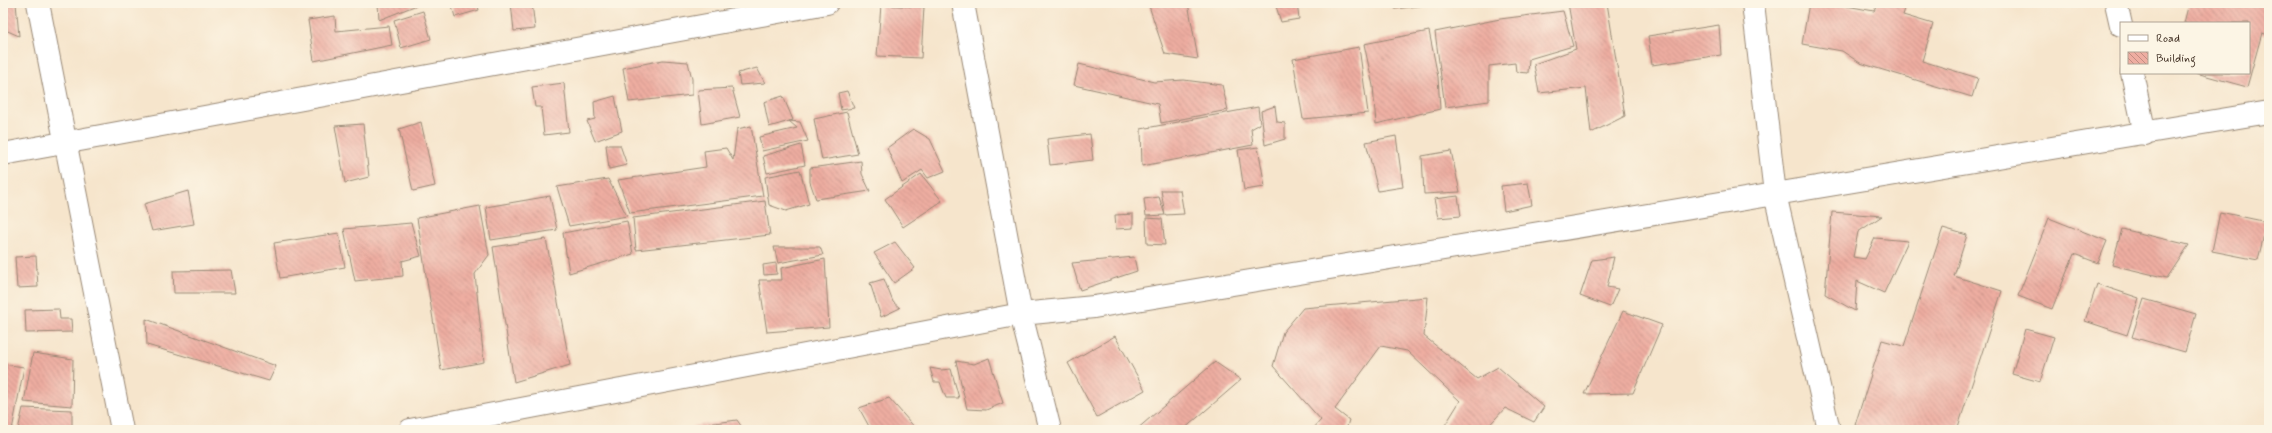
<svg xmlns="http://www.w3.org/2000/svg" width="2272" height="433" viewBox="0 0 2272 433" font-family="Mynerve,sans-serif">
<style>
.building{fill:url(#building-back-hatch)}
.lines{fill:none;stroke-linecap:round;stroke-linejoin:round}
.street-casing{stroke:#988875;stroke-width:24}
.street{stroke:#fff;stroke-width:22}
</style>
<defs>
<pattern id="building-back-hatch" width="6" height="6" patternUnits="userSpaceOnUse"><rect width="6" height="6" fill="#eeada1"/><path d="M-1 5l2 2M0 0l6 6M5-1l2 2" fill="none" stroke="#c28d83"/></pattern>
</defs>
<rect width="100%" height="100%" fill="#fcf5e5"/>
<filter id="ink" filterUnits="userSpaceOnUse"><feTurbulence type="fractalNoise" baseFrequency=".025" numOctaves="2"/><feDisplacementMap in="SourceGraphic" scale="8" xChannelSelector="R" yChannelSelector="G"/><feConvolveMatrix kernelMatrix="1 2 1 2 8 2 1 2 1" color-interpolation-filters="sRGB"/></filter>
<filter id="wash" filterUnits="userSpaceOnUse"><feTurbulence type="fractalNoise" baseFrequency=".012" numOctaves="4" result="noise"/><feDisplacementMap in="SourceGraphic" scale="16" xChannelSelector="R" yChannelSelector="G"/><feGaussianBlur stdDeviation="0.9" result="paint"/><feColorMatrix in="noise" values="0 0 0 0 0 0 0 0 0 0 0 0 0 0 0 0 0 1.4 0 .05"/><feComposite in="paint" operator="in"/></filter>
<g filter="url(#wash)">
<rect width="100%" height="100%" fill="#f6e5cc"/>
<g id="blocks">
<!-- building -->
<path class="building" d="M3,3H16L19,36L3,29Z
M304,3H322V4L305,7Z
M378,3H422L379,20Z
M451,3H477L479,10L455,17Z
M511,3H532L535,29L514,31Z
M1148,3H1188L1198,59L1165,54Z
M1275,3H1297L1299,19L1281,22Z
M1395,3H1426V5L1395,9Z
M1568,3H1607L1625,116L1591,133L1586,88L1539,93L1534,64L1576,49Z
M1809,3H1830L1874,11L1878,3H1907L1903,15L1933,24L1922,61L1978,78L1972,97L1860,63L1842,51L1802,44Z
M2189,3H2269V35L2262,33L2247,87L2196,73H2249V23H2184Z
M881,5L924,7L921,58L877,56Z
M423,11L431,39L401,48L394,20Z
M1563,11L1573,46L1529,59L1528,73L1516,72L1515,63L1489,66V101L1445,107L1435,32L1500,19Z
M335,16L336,31L389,26L392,45L314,61L308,20Z
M1719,25L1721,55L1652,65L1648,36Z
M1429,31L1438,77L1440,109L1376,124L1373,86L1364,44Z
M1359,47L1368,113L1303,119L1293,59Z
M663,60L688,62L692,79V95L629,102L623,68Z
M1079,64L1154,82L1184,80L1222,85L1228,110L1161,123L1158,104L1074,85Z
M757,68L765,83L740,85L738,73Z
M564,83L569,132L544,135L541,107H535L532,87Z
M732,88L740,117L702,124L698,90Z
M847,91L854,108L841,110L838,93Z
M615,96L622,131L595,141L587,121L595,119L594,102Z
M783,96L793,120L769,127L764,102Z
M1275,106L1277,122L1285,123V139L1265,145L1261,111Z
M1258,107L1260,124L1251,129L1253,145L1142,166L1141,129Z
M847,112L858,154L822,160L814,119Z
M789,121L800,122L808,141L762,151L759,137L797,128Z
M421,122L435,186L413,191L399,129Z
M363,124L369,177L345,183L335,126Z
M751,126L763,196L630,213L618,180L706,167L704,151L726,148L733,160L737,129Z
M913,129L930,139L945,171L928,178L922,170L902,183L887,148Z
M1090,134L1093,160L1050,165L1047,139Z
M1396,136L1403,187L1378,191L1366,142Z
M606,145H620L627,165L609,169Z
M801,145L805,165L767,173L763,156Z
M1258,147L1265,187L1244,190L1238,150Z
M1451,151L1460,192L1424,194L1422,156Z
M861,161L862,174L870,191L816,199L810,182V168Z
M800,170L809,204L786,211L769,205L765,177Z
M921,174L942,201L903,227L885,199Z
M608,179L627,216L569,226L557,187Z
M1528,183L1532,205L1504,211L1501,186Z
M1161,190H1180L1184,214L1165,215Z
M188,191L194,224L152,231L144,204Z
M550,196L557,230L491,240L486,207Z
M1458,196L1461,216L1438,218L1434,199Z
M1159,197L1165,215L1146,216L1144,199Z
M765,201L770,235L636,250L633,218Z
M480,206L489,255L475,274L484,362L441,370L417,218Z
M1832,212L1882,216L1858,232L1853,257L1865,259L1875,238L1908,241L1884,293L1857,281L1855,311L1825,294Z
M2220,212L2267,222L2258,260L2212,251Z
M1133,214V228L1116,229L1115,215Z
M1146,218L1162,219L1165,245L1147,244Z
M2049,218L2107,241L2098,263L2074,254L2052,309L2018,296Z
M627,221L633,254L569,273L563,233Z
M411,223L421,256L402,261L403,276L355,281L344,229Z
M1943,228L1967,235L1954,276L2002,291L1957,430H1870L1855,425L1882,340L1904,346Z
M2122,229L2189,245L2167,278L2112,265Z
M339,233L345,267L280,278L274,243Z
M546,239L570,365L514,382L493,247Z
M895,242L915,268L894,283L874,253Z
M774,247H820L823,255L778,263Z
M36,256L38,287L17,288L15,257Z
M1134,257L1137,271L1080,290L1072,263Z
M1614,257L1607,287L1618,289L1610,307L1580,296L1592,260Z
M825,259L829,327L767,332L759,280H782L781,268Z
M776,263L777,274L764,275L763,265Z
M231,270L235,293H174L173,271Z
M884,279L893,302L900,308L881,317L870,283Z
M2097,284L2139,298L2127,335L2085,321Z
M1428,297L1424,336L1477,379L1498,367L1544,407L1534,422L1505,408L1485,430H1442L1460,401L1407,351L1381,346L1335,409L1349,420L1346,430H1312L1321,420L1273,366L1283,332L1303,308Z
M2144,299L2196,314L2185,352L2132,337Z
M59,309L60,319H71L72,332L26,333L25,310Z
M1623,311L1662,325L1633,393L1584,394Z
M146,319L276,366L269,381L147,345Z
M2025,329L2054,337L2040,382L2012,374Z
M1115,336L1145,390L1097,417L1068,363Z
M33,353L73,359L72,406L24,402Z
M989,358L1003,403L986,410L967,409L956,361L974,364Z
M1215,362L1241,380L1183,430H1136Z
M3,364L24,367L12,430H3Z
M930,368L941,370L951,369L959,398H946L940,382H934Z
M889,398L917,430H871L859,408Z
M23,408L72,410V430H18Z
M737,420L744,430H696L693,426Z"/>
</g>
</g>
<g filter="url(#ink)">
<use href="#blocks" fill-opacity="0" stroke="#988875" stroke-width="1"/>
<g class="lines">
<defs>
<path id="street" d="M38,3L122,430
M963,3L1021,314L1050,430
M1753,3L1775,194L1829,430
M2116,3L2121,25
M2132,73L2145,134
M3,154L827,3
M410,430L1021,314L1094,307L2269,112"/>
</defs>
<!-- street casing -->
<use href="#street" class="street-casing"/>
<!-- street -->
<use href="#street" class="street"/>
</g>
</g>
<!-- margin -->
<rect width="2272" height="433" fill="none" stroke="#fcf5e5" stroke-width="16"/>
<!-- legend -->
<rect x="2120" y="22" width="130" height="52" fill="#fcf5e5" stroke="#afa495"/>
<rect x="2128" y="35" width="20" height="6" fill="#ffffff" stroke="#afa495"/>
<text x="2156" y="42" font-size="12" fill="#3b2a1e">Road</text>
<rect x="2128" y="52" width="20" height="12" fill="url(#building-back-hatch)" stroke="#afa495"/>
<text x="2156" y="62" font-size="12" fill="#3b2a1e">Building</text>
</svg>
